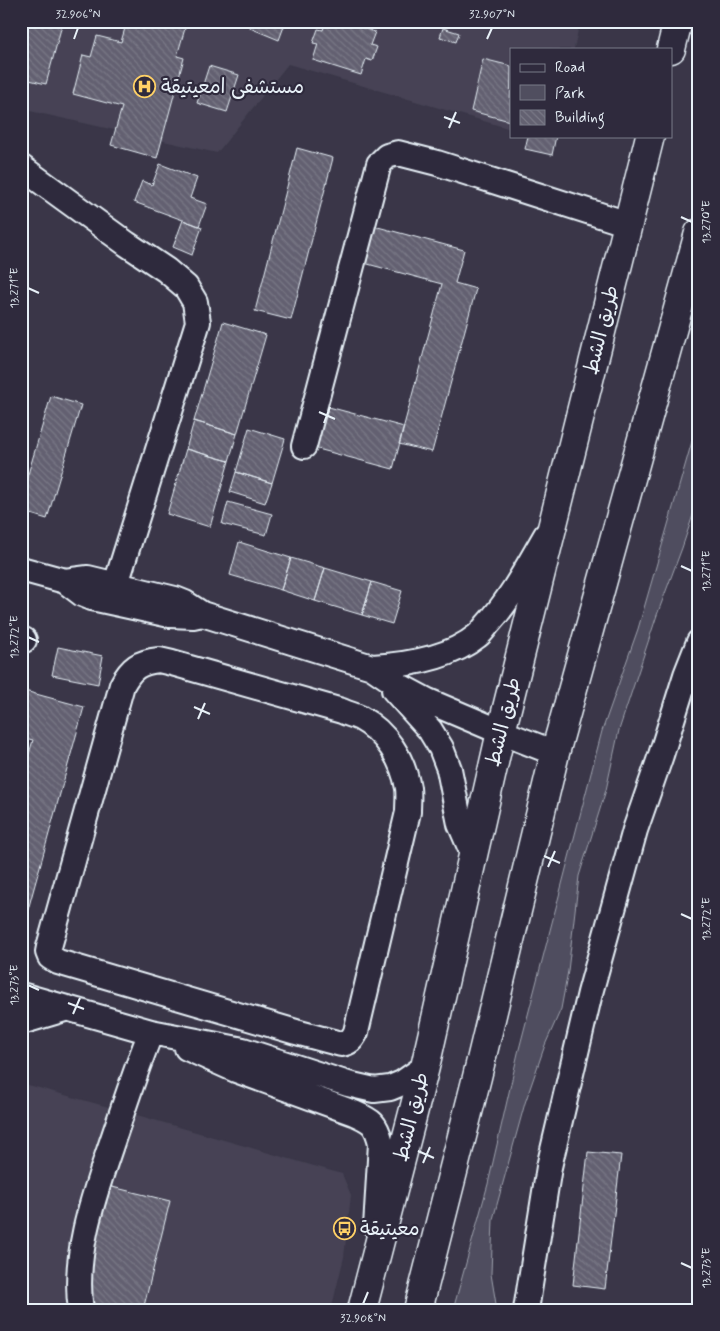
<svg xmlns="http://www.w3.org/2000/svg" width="720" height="1331" viewBox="0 0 720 1331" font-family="Mynerve,'Playpen Sans Arabic',sans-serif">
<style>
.built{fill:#464354}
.green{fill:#504e5f;stroke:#9ca0ac}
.building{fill:url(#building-back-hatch);stroke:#e8f1f8}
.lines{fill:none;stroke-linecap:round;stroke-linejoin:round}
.minor-casing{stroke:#e8f1f8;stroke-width:28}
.highway-casing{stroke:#e8f1f8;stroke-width:31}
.minor{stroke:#2f2a3d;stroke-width:24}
.highway{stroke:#2f2a3d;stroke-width:28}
.ticks{fill:none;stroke:#e8f1f8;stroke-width:2}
.labels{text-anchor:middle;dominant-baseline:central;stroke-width:4.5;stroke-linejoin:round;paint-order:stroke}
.poi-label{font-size:20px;fill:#e8f1f8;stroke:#2f2a3d;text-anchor:start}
.street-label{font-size:20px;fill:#e8f1f8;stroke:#2f2a3d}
.neatline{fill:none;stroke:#e8f1f8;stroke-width:2}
.ticks-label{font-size:12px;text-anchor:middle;fill:#e8f1f8}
</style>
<defs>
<pattern id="building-back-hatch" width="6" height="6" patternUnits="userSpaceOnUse" patternTransform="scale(1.25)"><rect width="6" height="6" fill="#636171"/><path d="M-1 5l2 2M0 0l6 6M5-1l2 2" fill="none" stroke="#797886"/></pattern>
</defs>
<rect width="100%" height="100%" fill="#3a3648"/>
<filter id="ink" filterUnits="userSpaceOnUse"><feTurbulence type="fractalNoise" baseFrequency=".02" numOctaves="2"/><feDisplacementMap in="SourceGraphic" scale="10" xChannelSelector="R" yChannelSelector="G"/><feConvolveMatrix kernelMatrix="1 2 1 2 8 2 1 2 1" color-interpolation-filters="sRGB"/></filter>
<g filter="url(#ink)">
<!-- built -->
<path class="built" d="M21,21H580L574,49H511V129L288,64L217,153L21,109Z
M21,1083L123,1111L342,1174L351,1195L344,1257L331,1310H21Z"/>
<!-- green -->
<path class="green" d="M699,417V497L682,548L657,615L619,730L606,790L579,876L568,971L561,1009L545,1045L525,1103L493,1219L491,1274L497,1310H453L488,1184L518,1053L602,731L638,629Z"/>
<!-- building -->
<path class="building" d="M21,21H63L46,84L21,78Z
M127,21H172L186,25L177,56L184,58L157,158L111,145L122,107L73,94L83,55L91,57L97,36L121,42Z
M253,21H286L279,40L250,28Z
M326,21H341L375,32L370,45L377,47L372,61L366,59L361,75L313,60L318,44L313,43L318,29L323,30Z
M443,28L459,33L456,42L440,37Z
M483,59L511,66L510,121L471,111Z
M209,66L239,75L227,112L197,103Z
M528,136H556L552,155L525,149Z
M297,148L333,158L291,320L255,311Z
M160,164L197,178L190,198L207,204L199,226L134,202L142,181L152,185Z
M183,220L202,227L192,255L173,247Z
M374,226L464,250L455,283L476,289L432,452L399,444L442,284L364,263Z
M223,322L266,335L237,434L194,421Z
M51,396L81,405L47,519L21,511V498Z
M325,406L404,427L393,469L314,448Z
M194,421L237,434L229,461L186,449Z
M249,428L285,439L272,483L236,472Z
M186,449L229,461L210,527L167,514Z
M236,472L272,483L265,503L230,492Z
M228,502L272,514L266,535L222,524Z
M239,542L291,558L281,590L230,575Z
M291,558L325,568L315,601L281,590Z
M325,568L372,582L362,615L315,601Z
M372,582L402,591L392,624L362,615Z
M58,647L103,656L98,684L52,675Z
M21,690L84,707L21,935V781L33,740L21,737Z
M588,1152L621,1155L605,1289L573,1285Z
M108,1186L170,1201L143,1310H109L80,1303Z"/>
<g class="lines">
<defs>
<path id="minor" d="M21,167L127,244L166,270L186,287L195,302L198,322L116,584
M304,446L379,164L387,156L398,153L437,163L628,224
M21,569L65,581L82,594L92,598L170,615L193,616L202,614
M65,581L88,578L175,599L185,603L202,614L372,667L400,686L428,701L501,732L555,753
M21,639L24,640
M159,660L172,663L342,711C348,714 354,715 360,718C386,732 403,759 408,788C409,796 408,804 408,812L356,1032C352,1040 349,1043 341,1044L296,1032L58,962L50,957L48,952L49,947L122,685C131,668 139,662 159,660Z
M372,667C406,665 449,659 477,636C481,633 484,629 487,625C511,599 528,566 546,535
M394,690L430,730L441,748L449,769L460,824L473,854
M21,995L151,1032L243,1050L348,1084L374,1090L390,1088L402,1083L425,1067
M21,1022L68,1008
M187,1048L236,1070L354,1113C372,1121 376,1123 381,1143L376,1227
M81,1310C72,1252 96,1190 114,1136C126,1101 137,1066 151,1032
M526,1310L549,1167L590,993L635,830L661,755L686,675L699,642"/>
<path id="highway" d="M671,49L678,21
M362,1310L425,1067L501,732L650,136
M418,1310L477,1077L555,753L699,233"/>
</defs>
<!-- minor casing -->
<use href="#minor" class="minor-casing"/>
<!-- highway casing -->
<use href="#highway" class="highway-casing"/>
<!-- minor -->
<use href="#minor" class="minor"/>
<!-- highway -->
<use href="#highway" class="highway"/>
</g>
</g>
<!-- ticks -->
<path class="ticks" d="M74,39L78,28M487,39L492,28M444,117L460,123M449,128L456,112M681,217L692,222M28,288L39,293M319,412L335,419M324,423L330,407M681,566L692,571M28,637L39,642M194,707L210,714M198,719L205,703M544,856L560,863M548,867L555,851M681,914L692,919M28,985L39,990M68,1003L84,1009M73,1014L80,998M418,1151L434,1158M423,1163L430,1147M681,1263L692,1268M363,1304L368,1292"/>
<!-- icons -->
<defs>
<symbol id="hospital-ring" viewBox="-11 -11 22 22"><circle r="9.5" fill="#2f2a3d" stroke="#ffd166" stroke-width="1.5"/><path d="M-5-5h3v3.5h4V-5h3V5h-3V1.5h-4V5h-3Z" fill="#ffd166"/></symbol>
<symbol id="bus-ring" viewBox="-11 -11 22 22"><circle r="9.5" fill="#2f2a3d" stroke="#ffd166" stroke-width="1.5"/><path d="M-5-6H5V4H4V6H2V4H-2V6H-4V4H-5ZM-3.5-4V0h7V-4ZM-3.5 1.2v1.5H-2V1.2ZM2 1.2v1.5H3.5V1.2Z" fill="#ffd166"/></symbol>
</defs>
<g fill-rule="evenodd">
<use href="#hospital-ring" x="132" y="74" width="25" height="25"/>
<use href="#bus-ring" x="332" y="1216" width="25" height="25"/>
</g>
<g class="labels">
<!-- poi labels -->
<g class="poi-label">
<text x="161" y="87">مستشفى امعيتيقة</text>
<text x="360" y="1229">معيتيقة</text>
</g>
<!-- street labels -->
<g class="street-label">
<text transform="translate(602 330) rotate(-76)">طريق الشط</text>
<text transform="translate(504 722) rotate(-76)">طريق الشط</text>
<text transform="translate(412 1117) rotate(-76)">طريق الشط</text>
</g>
</g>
<!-- margin -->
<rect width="720" height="1331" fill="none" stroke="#2f2a3d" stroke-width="55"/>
<!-- legend -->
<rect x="510" y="48" width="162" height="90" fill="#2f2a3d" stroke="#797a88"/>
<rect x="520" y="64" width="25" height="8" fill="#2f2a3d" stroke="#797a88"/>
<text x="555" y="72" font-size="15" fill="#e8f1f8">Road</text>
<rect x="520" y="85" width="25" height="15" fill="#504e5f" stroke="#797a88"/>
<text x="555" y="98" font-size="15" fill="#e8f1f8">Park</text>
<rect x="520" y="110" width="25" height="15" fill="url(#building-back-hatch)" stroke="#797a88"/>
<text x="555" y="122" font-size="15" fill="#e8f1f8">Building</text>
<rect x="28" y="28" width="664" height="1276" class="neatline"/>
<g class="ticks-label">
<text x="78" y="18">32.906°N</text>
<text x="492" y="18">32.907°N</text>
<text transform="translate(706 222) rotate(-90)" y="4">13.270°E</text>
<text transform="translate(14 288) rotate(-90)" y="4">13.271°E</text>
<text transform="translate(706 571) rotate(-90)" y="4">13.271°E</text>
<text transform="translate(14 637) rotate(-90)" y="4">13.272°E</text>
<text transform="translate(706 919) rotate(-90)" y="4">13.272°E</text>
<text transform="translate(14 985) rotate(-90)" y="4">13.273°E</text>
<text transform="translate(706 1268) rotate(-90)" y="4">13.273°E</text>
<text x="363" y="1322">32.908°N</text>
</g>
</svg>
